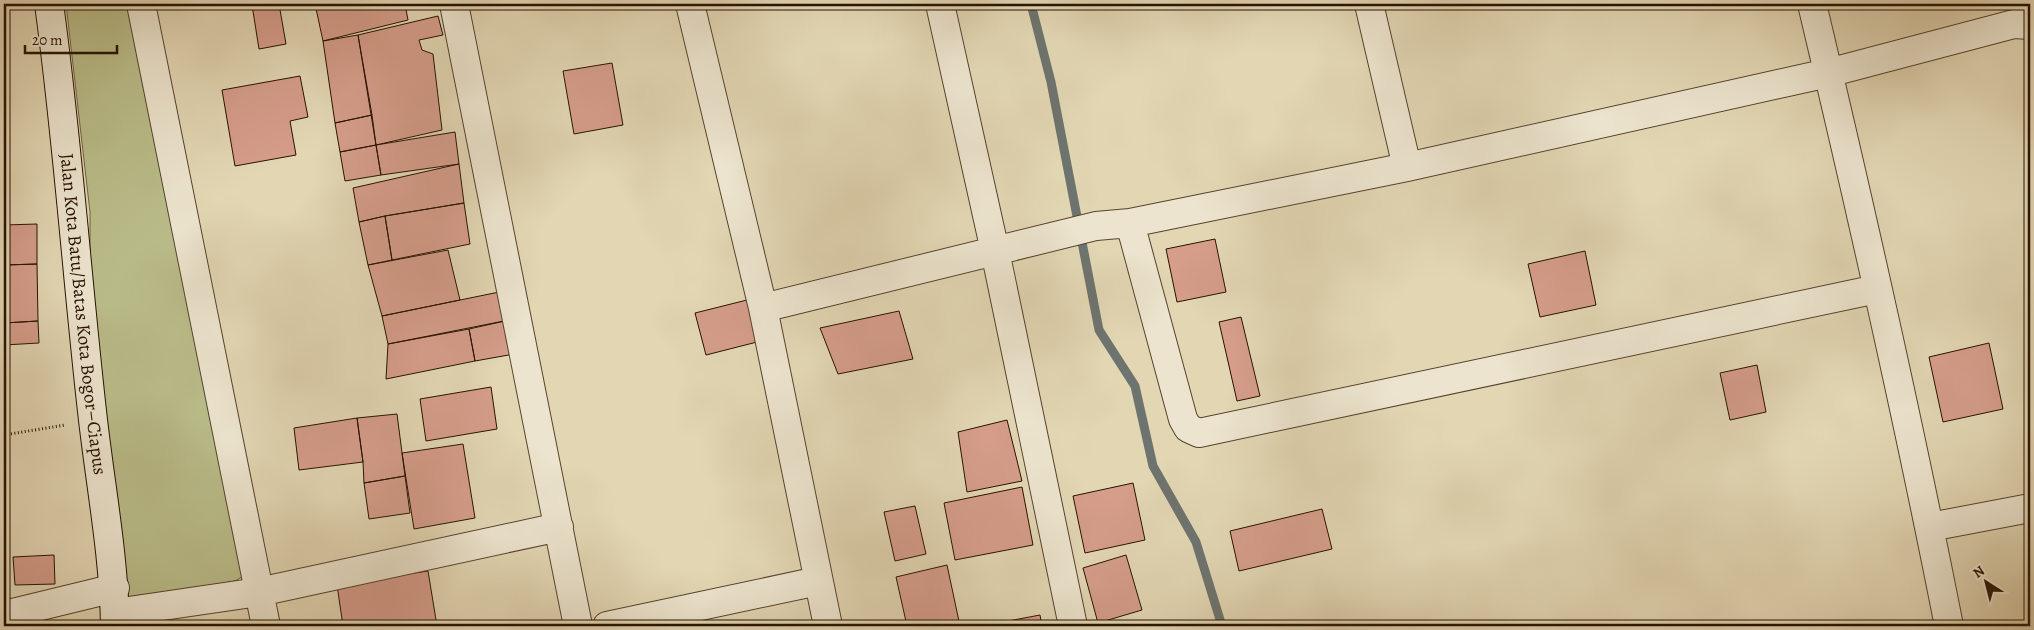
<svg xmlns="http://www.w3.org/2000/svg" width="2034" height="630" viewBox="0 0 2034 630" font-family="Alegreya,serif">
<style>
.green{fill:#b9bc89;stroke:#706745}
.lines{fill:none;stroke-linecap:round;stroke-linejoin:round}
.stream{stroke:#6d746f;stroke-width:9}
.building{fill:#d59d8a;stroke:#271201}
.service-casing{stroke:#56432e;stroke-width:18}
.minor-casing{stroke:#56432e;stroke-width:30}
.secondary-casing{stroke:#271201;stroke-width:30}
.path{stroke:#271201;stroke-width:3;stroke-dasharray:1 2.5;stroke-linecap:butt}
.service{stroke:#ece4ce;stroke-width:15}
.minor{stroke:#ece4ce;stroke-width:28}
.secondary{stroke:#ece4ce;stroke-width:28}
.labels{text-anchor:middle;dominant-baseline:central;stroke-width:5;stroke-linejoin:round;paint-order:stroke}
.street-label{font-size:19px;fill:#271201;stroke:#ece4ce}
</style>
<rect width="100%" height="100%" fill="#e2d6b3"/>
<filter id="stains"><feTurbulence type="fractalNoise" baseFrequency=".004" numOctaves="4"/><feColorMatrix values="0 0 0 0 .2 0 0 0 0 .09 0 0 0 0 .02 0 0 0 .5 -.17"/></filter>
<radialGradient id="worn" r=".72"><stop offset=".6" stop-color="#630" stop-opacity="0"/><stop offset="1" stop-color="#630" stop-opacity=".3"/></radialGradient>
<!-- green -->
<path class="green" d="M66,4H137L245,575L235,581L121,601L90,264V212Z"/>
<g class="lines">
<!-- stream -->
<path class="stream" d="M1031,4L1051,82L1099,330L1135,386L1153,466L1196,542L1222,626"/>
</g>
<!-- building -->
<path class="building" d="M260,4H279L286,44L259,49L252,5Z
M315,4H405L408,20L323,41Z
M438,16L443,35L419,40L422,50L433,54L442,130L376,145L358,35Z
M358,35L372,115L335,123L323,41Z
M612,63L623,125L574,134L563,71Z
M300,76L308,117L290,121L296,155L235,166L222,90Z
M372,115L376,145L340,152L335,123Z
M455,132L459,164L381,175L376,145Z
M376,145L381,175L345,181L340,152Z
M459,164L464,203L385,216L359,222L353,188Z
M464,203L470,244L392,260L385,216Z
M385,216L392,260L368,265L359,222Z
M37,224V264L4,265V225Z
M1215,239L1226,292L1177,302L1166,249Z
M448,250L460,300L382,316L368,265Z
M1585,251L1596,305L1540,317L1528,264Z
M37,264L38,321L4,323V265Z
M509,290L514,319L388,344L382,316Z
M751,299L761,341L706,355L695,313Z
M899,311L913,359L838,374L820,328Z
M1241,317L1260,396L1237,401L1219,322Z
M514,319L520,353L475,361L469,329Z
M38,321L39,343L4,345V323Z
M469,329L475,361L386,379L388,344Z
M1989,343L2003,409L1943,422L1929,357Z
M1757,365L1766,412L1730,420L1720,373Z
M491,387L497,429L426,441L420,399Z
M397,414L405,476L364,483L363,462L357,418Z
M357,418L363,462L299,470L294,428Z
M1007,420L1022,481L967,492L958,432Z
M463,444L475,518L414,529L402,453Z
M405,476L410,513L369,519L364,483Z
M1133,483L1145,540L1085,553L1073,496Z
M1022,487L1033,545L955,560L944,503Z
M915,506L926,554L895,561L884,512Z
M1322,509L1332,549L1239,571L1230,531Z
M54,555L55,584L15,585L13,557Z
M1126,555L1142,610L1098,623L1083,568Z
M947,565L960,626H907L896,577Z
M428,571L437,626H343L337,585Z
M1040,615L1042,626H982Z
M63,623V626H37L53,624Z"/>
<g class="lines">
<defs>
<path id="service" d="M2014,24L2024,4"/>
<path id="minor" d="M141,4L266,626
M454,4L578,626
M690,4L763,308L828,626
M940,4L995,251L1073,626
M1369,4L1407,167
M1812,4C1861,210 1908,418 1949,626
M1130,223L1183,419L1188,428L1199,433L1877,289
M763,308L1096,226L1130,223L1407,167L1828,73L2014,24L2030,25
M1930,527L2030,508
M115,613L259,592L559,527
M4,615L115,588
M607,626L818,581"/>
<g id="secondary">
<path id="s1" d="M49,4C68,142 77,281 93,420C101,489 114,557 115,626"/>
</g>
</defs>
<!-- service casing -->
<use href="#service" class="service-casing"/>
<!-- minor casing -->
<use href="#minor" class="minor-casing"/>
<!-- secondary casing -->
<use href="#secondary" class="secondary-casing"/>
<!-- path -->
<path class="path" d="M4,435L65,425"/>
<!-- service -->
<use href="#service" class="service"/>
<!-- minor -->
<use href="#minor" class="minor"/>
<!-- secondary -->
<use href="#secondary" class="secondary"/>
</g>
<g class="labels">
<!-- street labels -->
<g class="street-label">
<text stroke="none"><textPath href="#s1" startOffset="312">Jalan Kota Batu/Batas Kota Bogor–Ciapus</textPath></text>
</g>
</g>
<!-- margin -->
<rect width="2034" height="630" fill="none" stroke="#e2d6b3" stroke-width="20"/>
<rect x="5" y="5" width="2024" height="620" fill="none" stroke="#271201" stroke-width="2.5"/>
<rect x="10" y="10" width="2014" height="610" fill="none" stroke="#271201"/>
<!-- north arrow -->
<g transform="translate(1986 582) rotate(324)" stroke="#ece4ce" stroke-width="4" paint-order="stroke">
<path d="M0-4L9 19L0 12L-9 19Z" fill="#271201"/>
<text y="-8" font-size="14" font-weight="bold" text-anchor="middle" fill="#271201">N</text>
</g>
<!-- scale -->
<path d="M25 45v8h92v-8" fill="none" stroke="#271201" stroke-width="2.5"/>
<text x="32" y="45" font-size="15" fill="#271201" stroke="#ece4ce" stroke-width="4" paint-order="stroke">20 m</text>
<rect width="100%" height="100%" filter="url(#stains)"/>
<rect width="100%" height="100%" fill="url(#worn)"/>
</svg>
